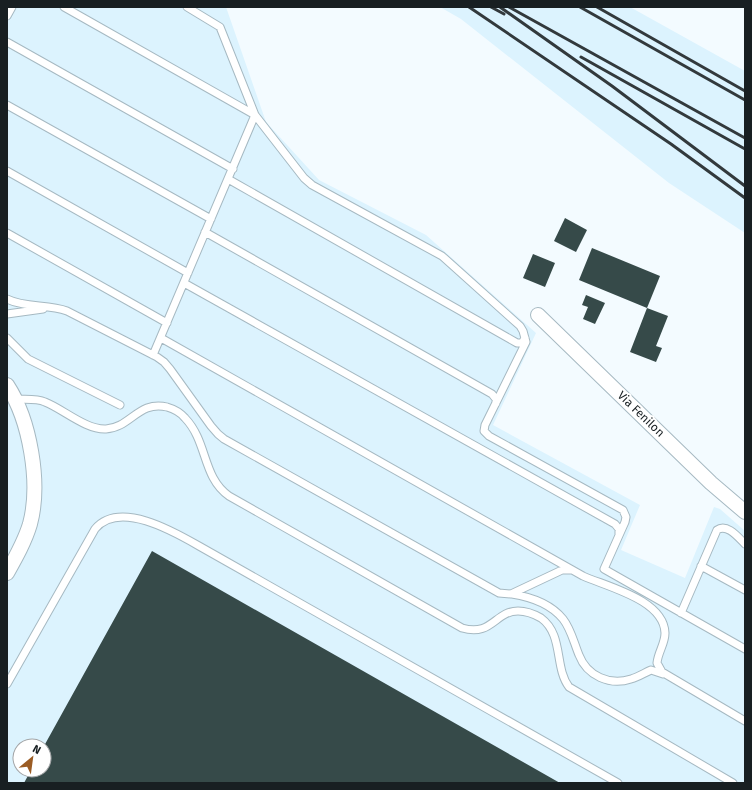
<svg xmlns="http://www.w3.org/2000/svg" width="752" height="790" viewBox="0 0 752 790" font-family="'Fira Sans',sans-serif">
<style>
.built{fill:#dcf3fe;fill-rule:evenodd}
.building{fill:#364a49}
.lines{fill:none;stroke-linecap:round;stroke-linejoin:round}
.service-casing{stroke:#a6b9c2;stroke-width:9}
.minor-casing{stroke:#a6b9c2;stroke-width:16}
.service{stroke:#fff;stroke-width:7}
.minor{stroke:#fff;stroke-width:14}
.rail{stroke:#32393c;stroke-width:3}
.labels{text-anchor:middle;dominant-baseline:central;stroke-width:4;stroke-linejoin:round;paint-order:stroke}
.street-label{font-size:12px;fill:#181f22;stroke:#fff}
</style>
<rect width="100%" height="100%" fill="#f3fbff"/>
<!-- built -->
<path class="built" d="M7,7H226L266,122L319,180L426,235L536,333L493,425L640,505L621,550L685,578L714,507L720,509L745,531V783H7ZM20,746H44V770H20Z
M440,7H630L745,71V233L669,183L461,19Z"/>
<!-- building -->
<path class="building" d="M565,218L587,230L576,252L554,241Z
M592,248L660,276L647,308L579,280Z
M533,254L555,263L545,287L523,278Z
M586,295L605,303L595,324L583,319L588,307L582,305Z
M647,308L668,316L656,346L662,348L656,362L630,352Z
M152,551L560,783H24L31,770H44V746Z"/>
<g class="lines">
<defs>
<path id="service" d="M64,7L255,115L153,355
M187,7L220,27L255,115L304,178L312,185L442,256L520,326L523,331L526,342L485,425L484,431L489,436L623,510L626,517L625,522L604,569L745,649
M7,16L12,7
M7,42L233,169
M7,105L211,219
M7,171L188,273
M228,179L517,343H522L525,338
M205,232L492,394L496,399V403
M7,233L167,323
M184,283L615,524L619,529V535
M7,299C25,308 48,304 67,311L157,357L164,362L170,369L211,426L218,434L224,439L499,593L511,594L562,570H570
M7,314L43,309
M7,338L28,359L120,405
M161,338L583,576C608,587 664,600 665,633C665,644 658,652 657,663L662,672L745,721
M15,399C24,400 36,398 45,402C63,409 86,430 106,429C130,428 139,400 167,407C174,409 180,412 185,418C208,442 202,477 229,496L462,628C492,637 495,611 518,611C526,611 534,614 541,618C564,635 554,667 569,687L733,783
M701,566L745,590
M512,594C531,597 550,603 563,619C571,629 574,643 579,655C587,676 610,686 631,679C638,677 644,673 651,670L663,674
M681,613L717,530C727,523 738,537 745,544
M7,684L95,529C119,500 173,531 199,546L618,783"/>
<path id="minor" d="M538,315L711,483L745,512
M7,385C30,420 41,483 30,524C25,541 16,557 7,573"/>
</defs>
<!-- service casing -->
<use href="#service" class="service-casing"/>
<!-- minor casing -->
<use href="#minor" class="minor-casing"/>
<!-- service -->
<use href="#service" class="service"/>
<!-- minor -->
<use href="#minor" class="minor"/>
<!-- rail -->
<path class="rail" d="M469,7L671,144L745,198
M491,7L504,14
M500,7L612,86L745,186
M509,7L745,138
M580,7L745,100
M597,7L745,91
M581,57L745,149"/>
</g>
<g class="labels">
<!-- street labels -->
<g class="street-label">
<text transform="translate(641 414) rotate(44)">Via Fenilon</text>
</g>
</g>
<!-- border -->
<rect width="752" height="790" fill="none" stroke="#181f22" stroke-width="16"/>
<!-- north arrow -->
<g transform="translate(32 758) rotate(29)"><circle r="19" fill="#ffffff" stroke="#a3a5a7"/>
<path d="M0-3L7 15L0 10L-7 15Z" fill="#9b5c24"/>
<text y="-6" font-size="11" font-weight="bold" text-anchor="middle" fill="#181f22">N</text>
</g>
</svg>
